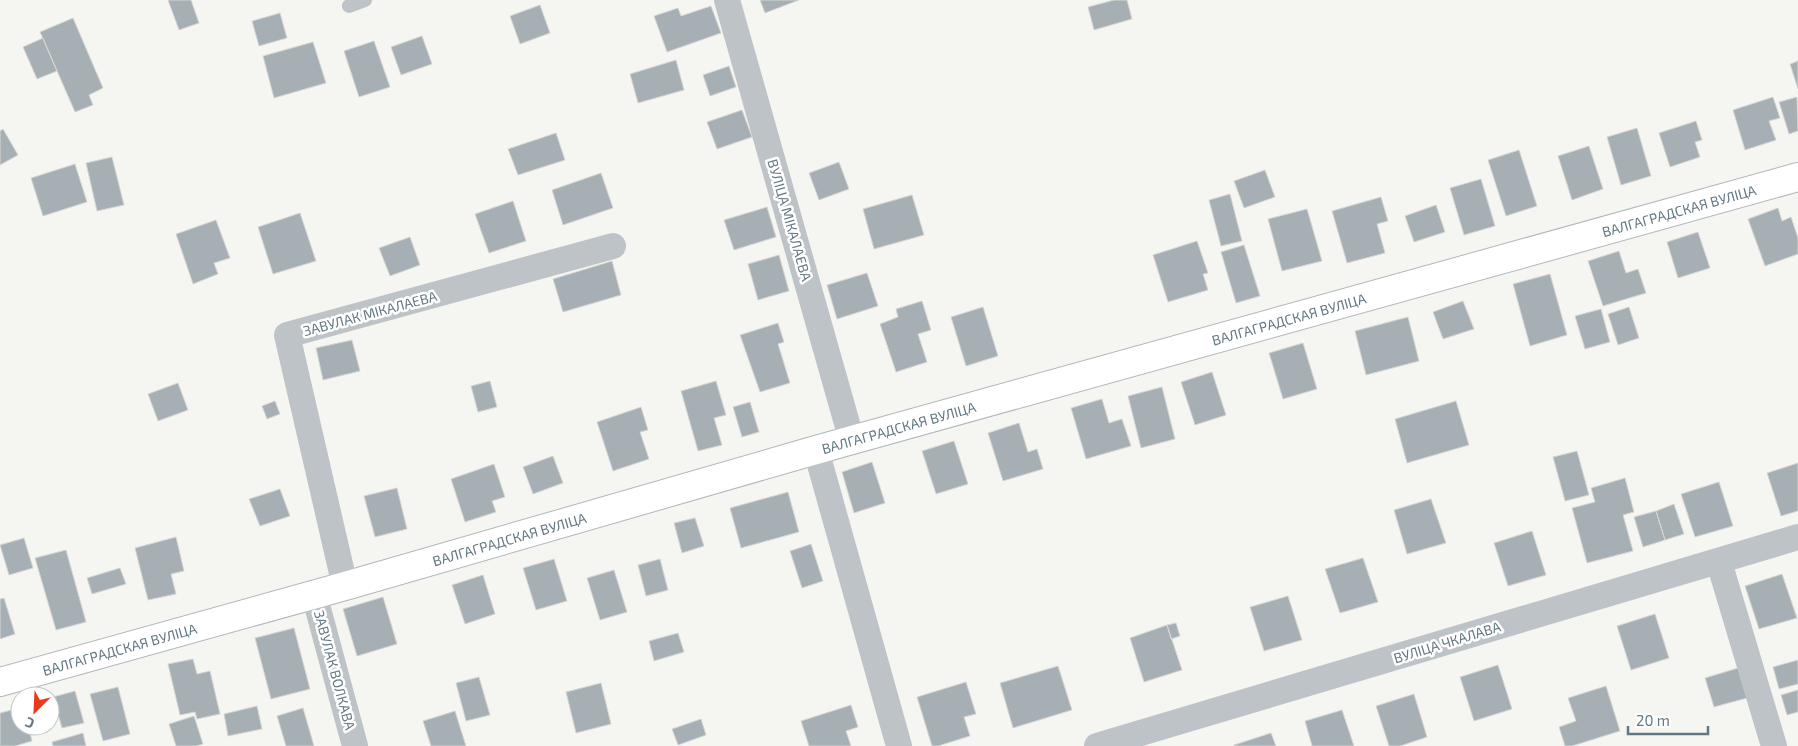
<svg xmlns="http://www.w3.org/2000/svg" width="1798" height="746" viewBox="0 0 1798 746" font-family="'Exo 2',sans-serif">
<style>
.building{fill:#a6b0b4;stroke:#d6d6d4}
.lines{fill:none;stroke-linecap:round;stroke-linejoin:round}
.secondary-casing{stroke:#b0b7ba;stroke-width:30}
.lane{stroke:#bdc3c6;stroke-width:14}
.street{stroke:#bdc3c6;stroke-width:26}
.secondary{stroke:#fff;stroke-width:28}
.labels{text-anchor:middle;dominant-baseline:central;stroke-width:5;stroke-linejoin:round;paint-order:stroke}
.street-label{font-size:14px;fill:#637883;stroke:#fff}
</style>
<rect width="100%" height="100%" fill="#f5f5f1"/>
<!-- building -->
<path class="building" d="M168,0H191L199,23L179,30Z
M760,0H799L765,13Z
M1114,0H1127L1132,19L1094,30L1088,7Z
M540,5L550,33L520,44L510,16Z
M711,6L721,33L667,52L654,16L678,8L681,16Z
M280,13L287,38L259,46L252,21Z
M73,18L103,88L89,95L93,105L75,112L40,32Z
M422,36L432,64L401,75L391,47Z
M43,38L57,71L37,79L23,47Z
M374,41L390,87L359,97L344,51Z
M313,42L326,83L274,98L263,56Z
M676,60L684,90L638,103L630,74Z
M1798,61V89L1790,64Z
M729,66L736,87L710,96L703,75Z
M1773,97L1780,118L1769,121L1776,140L1745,150L1733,110Z
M1797,97L1798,131L1789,134L1779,102Z
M742,110L752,137L717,149L707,122Z
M1696,121L1702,140L1695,142L1700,157L1670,167L1659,133Z
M1637,128L1651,176L1621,185L1607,137Z
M3,129L18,155L0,165V131Z
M556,133L565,160L518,175L508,149Z
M1589,146L1603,189L1572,200L1558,156Z
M1519,150L1537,206L1506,216L1488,160Z
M112,157L124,205L97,211L86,163Z
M839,162L849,189L819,200L809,173Z
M75,164L87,202L43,216L31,178Z
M1265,170L1275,197L1244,208L1234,181Z
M601,173L613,208L563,225L552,190Z
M1481,179L1495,226L1464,235L1450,188Z
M1230,194L1242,241L1221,246L1209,200Z
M912,195L924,235L874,249L863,209Z
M1381,197L1388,221L1377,224L1385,253L1347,263L1332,211Z
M513,201L526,241L489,253L475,214Z
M1436,205L1445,232L1414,242L1405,216Z
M767,207L776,237L734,250L724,220Z
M1778,208L1782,221L1791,217L1798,238V254L1765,266L1748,219Z
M1307,209L1322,261L1282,271L1268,219Z
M300,213L316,261L273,274L258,227Z
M216,220L230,258L214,263L218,274L193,284L176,234Z
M1698,232L1710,268L1678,278L1667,242Z
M410,237L420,265L390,276L379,248Z
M1197,241L1208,273L1203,274L1208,290L1168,302L1153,255Z
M1244,245L1260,296L1236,303L1221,252Z
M1619,251L1626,273L1638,269L1646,293L1603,306L1588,261Z
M779,255L789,291L758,300L748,264Z
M612,261L621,295L563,312L553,279Z
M867,273L878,306L837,319L827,285Z
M1550,274L1567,335L1530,346L1513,284Z
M922,301L931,330L918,334L927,362L896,372L880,324L898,317L896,309Z
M1463,301L1474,329L1443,339L1433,312Z
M983,307L998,356L966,366L951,317Z
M1629,307L1639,338L1618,345L1608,314Z
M1601,309L1610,342L1585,349L1575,316Z
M1408,317L1419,361L1366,375L1355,331Z
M778,323L784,342L778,344L790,383L760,392L740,335Z
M352,340L360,371L323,380L316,348Z
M1303,343L1317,389L1283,399L1269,353Z
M1212,372L1226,415L1195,425L1181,382Z
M490,381L497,407L478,412L471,386Z
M716,381L726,415L714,418L722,445L698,451L681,391Z
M178,383L188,410L158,421L148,394Z
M1162,387L1175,439L1141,448L1128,396Z
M1102,399L1109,423L1122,419L1131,446L1086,459L1071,408Z
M275,401L280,414L267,419L262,406Z
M1456,401L1469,445L1407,463L1395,419Z
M750,402L759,432L742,437L733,407Z
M641,407L648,430L640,432L649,459L613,471L597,422Z
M1019,423L1028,452L1037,449L1043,469L1003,481L988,433Z
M954,441L968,484L936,494L922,451Z
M1577,451L1589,495L1565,501L1553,457Z
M553,456L563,483L533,494L523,467Z
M872,462L885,503L854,513L842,472Z
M1798,463V511L1781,516L1767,473Z
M494,464L505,497L492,501L496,512L465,522L451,479Z
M1625,478L1634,512L1623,515L1633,551L1587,563L1572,508L1595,502L1591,488Z
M1719,482L1733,526L1695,537L1681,494Z
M397,488L407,529L375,537L364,496Z
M280,489L290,516L260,526L249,499Z
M788,492L799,532L741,548L730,508Z
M1431,499L1446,543L1407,554L1394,510Z
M1674,504L1684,534L1665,540L1656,511Z
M1656,511L1665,540L1643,547L1634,517Z
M695,518L704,546L682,553L674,523Z
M1532,531L1546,575L1508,586L1494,543Z
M176,537L184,571L171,574L176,594L148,600L135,548Z
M24,538L33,568L9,575L0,545Z
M811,544L823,581L802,588L790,551Z
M66,550L86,622L56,630L35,558Z
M1363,558L1378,602L1340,613L1325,569Z
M554,559L567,601L536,610L523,568Z
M660,559L668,590L646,596L638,565Z
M120,568L126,584L92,594L87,578Z
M614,570L627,612L600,620L587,578Z
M1782,574L1797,618L1759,629L1745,586Z
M483,575L495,614L465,624L452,585Z
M1288,596L1302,640L1264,651L1250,607Z
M383,597L397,644L357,656L343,609Z
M4,598L15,634L0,639V599Z
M1655,614L1669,658L1631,670L1617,626Z
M1176,623L1180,636L1171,639L1167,625Z
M1167,625L1182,670L1144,682L1130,638Z
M294,628L310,689L271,699L255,638Z
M678,633L684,652L654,661L649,641Z
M193,659L197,674L210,671L220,714L197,719L195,712L180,715L168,664Z
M1798,660V684L1779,689L1773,667Z
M1498,665L1512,709L1474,721L1460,677Z
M1058,666L1072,710L1013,728L1000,683Z
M1738,668L1747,698L1714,707L1705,678Z
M479,677L490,715L466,721L456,683Z
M966,682L976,714L964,717L970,736L938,746H932L917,697Z
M601,683L611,724L576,733L566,692Z
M1606,686L1620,731L1572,746H1565L1559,727L1576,721L1568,698Z
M118,687L130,734L103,741L90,694Z
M1798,690V712L1787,715L1781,695Z
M75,691L84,723L62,728L53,697Z
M1414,694L1427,737L1400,746H1389L1376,706Z
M851,705L858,727L846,731L851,746H809L801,721Z
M257,706L262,729L228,736L224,714Z
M20,708V726H28L32,741L15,746H0V713Z
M303,708L314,746H286L277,716Z
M1342,710L1354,746H1312L1305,721Z
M455,711L466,746H431L423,721Z
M194,716L203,744L196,746H176L169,724Z
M701,719L706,735L678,745L672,729Z
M83,733L86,746H53L52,742Z
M1271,733L1276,746H1234V745Z"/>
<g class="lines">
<defs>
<g id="secondary">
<path id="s1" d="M0,682L345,586L816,450L1798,177"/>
</g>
</defs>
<!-- secondary casing -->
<use href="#secondary" class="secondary-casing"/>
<!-- lane -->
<path class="lane" d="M349,6L365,0"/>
<!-- street -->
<path class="street" d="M727,0L852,441
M816,450L899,746
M1719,562L1774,746
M345,586L287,335L613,246
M314,594L355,746
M1097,746L1798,537"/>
<!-- secondary -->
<use href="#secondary" class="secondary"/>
</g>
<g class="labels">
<!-- street labels -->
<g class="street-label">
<text stroke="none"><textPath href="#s1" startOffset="1744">ВАЛГАГРАДСКАЯ ВУЛІЦА</textPath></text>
<text transform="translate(790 220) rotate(74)">ВУЛІЦА МІКАЛАЕВА</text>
<text transform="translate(370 313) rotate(-15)">ЗАВУЛАК МІКАЛАЕВА</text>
<text stroke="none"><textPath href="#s1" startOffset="1339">ВАЛГАГРАДСКАЯ ВУЛІЦА</textPath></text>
<text stroke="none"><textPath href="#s1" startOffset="934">ВАЛГАГРАДСКАЯ ВУЛІЦА</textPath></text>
<text stroke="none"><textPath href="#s1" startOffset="529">ВАЛГАГРАДСКАЯ ВУЛІЦА</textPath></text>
<text transform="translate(1447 642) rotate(-17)">ВУЛІЦА ЧКАЛАВА</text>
<text stroke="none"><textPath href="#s1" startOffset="124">ВАЛГАГРАДСКАЯ ВУЛІЦА</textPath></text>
<text transform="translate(335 670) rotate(75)">ЗАВУЛАК ВОЛКАВА</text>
</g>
</g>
<!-- north arrow -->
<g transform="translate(35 711) rotate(204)"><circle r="24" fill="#ffffff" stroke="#c1c9cd"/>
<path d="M0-4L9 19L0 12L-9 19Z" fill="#ea3a1c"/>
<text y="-8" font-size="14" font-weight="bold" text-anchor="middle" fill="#637883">С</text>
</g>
<!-- scale -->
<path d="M1628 726v8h80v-8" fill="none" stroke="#637883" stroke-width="2.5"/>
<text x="1636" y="726" font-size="15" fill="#637883" stroke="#ffffff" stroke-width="4" paint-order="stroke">20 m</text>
</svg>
